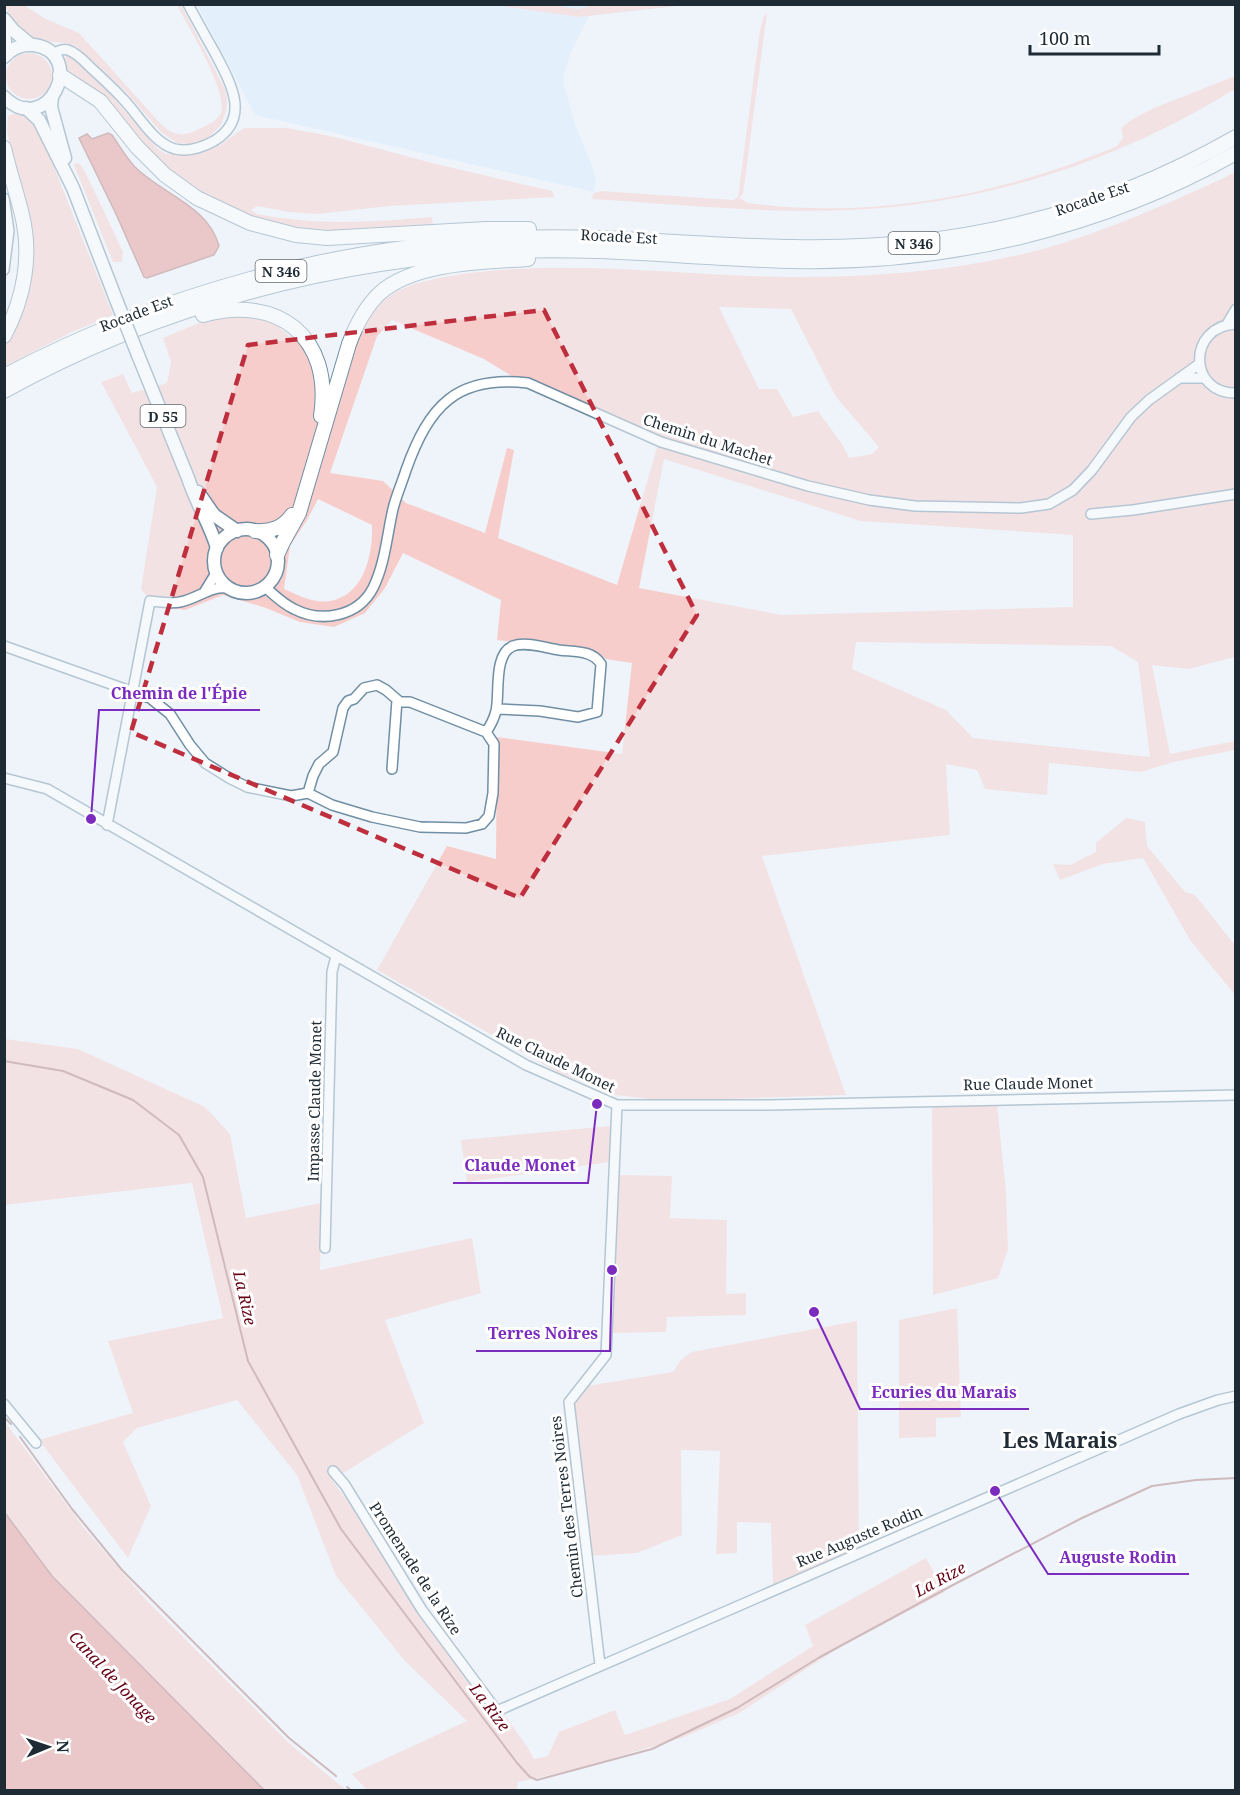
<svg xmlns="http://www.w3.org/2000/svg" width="1240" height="1795" viewBox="0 0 1240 1795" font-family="'Noto Serif',serif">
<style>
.built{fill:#d5ecfe}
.green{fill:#f7cdcb;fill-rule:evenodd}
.water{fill:#e49290;stroke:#a97374;stroke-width:1.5}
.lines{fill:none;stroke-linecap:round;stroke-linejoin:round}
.stream{stroke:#a97374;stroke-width:2}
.minor-casing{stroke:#708ea4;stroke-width:12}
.major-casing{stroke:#708ea4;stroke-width:15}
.highway-casing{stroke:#708ea4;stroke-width:16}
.minor{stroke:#fff;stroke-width:9}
.major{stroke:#fff;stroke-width:12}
.highway{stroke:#fff;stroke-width:14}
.major-bridge-casing{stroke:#708ea4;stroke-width:15;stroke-linecap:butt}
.major-bridge{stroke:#fff;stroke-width:12}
.marked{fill:none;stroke:#be2e3c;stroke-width:4.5;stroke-dasharray:12 8;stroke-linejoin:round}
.labels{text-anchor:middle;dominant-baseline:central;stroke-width:6;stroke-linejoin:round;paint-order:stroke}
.shield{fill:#fff;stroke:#626b71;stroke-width:1.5}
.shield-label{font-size:14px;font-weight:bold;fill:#1f2b34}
.street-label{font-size:15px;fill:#1f2b34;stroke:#fff}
.water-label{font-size:16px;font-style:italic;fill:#650013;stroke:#fff}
.district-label{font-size:21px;font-weight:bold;fill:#1f2b34;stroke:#fff}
.leader{fill:none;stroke:#7b2cbf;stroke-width:2}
.callout-dot{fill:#7b2cbf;stroke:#fff;stroke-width:2}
.callout-label{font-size:16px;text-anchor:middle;font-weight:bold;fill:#7b2cbf;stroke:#fff;stroke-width:6;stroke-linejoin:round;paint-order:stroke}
</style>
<rect width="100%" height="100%" fill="#eef4f9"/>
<!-- built -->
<path class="built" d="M197,5H719L676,6L589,16L570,54L564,75V85L575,124L594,171L596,182L594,192L255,115Z"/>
<!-- green -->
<path class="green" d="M598,4H719V5L676,6L578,17L495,5H552L577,9Z
M5,5H24L44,18L79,33L160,123C172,134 181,138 197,130C204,126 216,122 220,115C231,95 187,25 177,5H181L225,89L227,98V108L221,125L206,140L192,144L177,143L161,132L124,90L77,47L66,43L40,41L28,37L14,24Z
M767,13L743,194L739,198L748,203C873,220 1002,195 1117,146L1123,138L1121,128L1131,120L1154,108L1235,76V89C1119,161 987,204 850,210C765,214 676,204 591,199L594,193L601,191L733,200L738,197L760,30L764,16Z
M6 76a23 23 0 1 1 46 0a23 23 0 1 1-46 0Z
M66,56L72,57L109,93L157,148L166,154L191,155L205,152L220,145L244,128H287L335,137L436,164L552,191L555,197L389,206L317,214L289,212L257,206L251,210L257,214C319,226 370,222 432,217L433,226C359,231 300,238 230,208C211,199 192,189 176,175C150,153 129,127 107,101C96,88 77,84 67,72C64,69 63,63 62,59Z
M16,113C32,118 37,128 44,142L113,315L72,332L5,366V345L21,315L29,288L31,273L7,130L8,116Z
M75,163L80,164L84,170L100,203L123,252L122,262H113L74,165Z
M1235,172V657L1188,669L1152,665L1170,754L1235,741V750L1173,762L1141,772L1049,763L1047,795L985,789L977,770L946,764L950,835L762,856L846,1095L668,1101L615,1095L557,1072L377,970L447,846L496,859L497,737L622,754L632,663L606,659L596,651L497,640L501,600L403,553L385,588L365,613L334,627L300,622L266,608L223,595L185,610L154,606L141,589L157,487L101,382L123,374L132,393L167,383L171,362L163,338L206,320L249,315L276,325L302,346L315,375L338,404C350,367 359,313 396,292C416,281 439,278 462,274C569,259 678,275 785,277C872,278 963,271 1046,248C1091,235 1134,218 1177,199C1196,190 1217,182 1235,172ZM719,307L791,309L836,397L879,447L872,454L849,458L842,444L818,411L793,417L777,389H759ZM392,320L484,359L536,391L658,444L617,585L498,538L514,450L507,448L485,533L406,503L383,481L330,473L377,336ZM664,459L861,521L1073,535V607L782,615L639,588ZM318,499L372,525C373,555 364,595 330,601C314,604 298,595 284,589L290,546L307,520ZM856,642L1111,646L1138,662L1150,757L973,738L946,710L852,669Z
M1126,818L1145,822L1147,846L1185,892L1195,895L1235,945V995L1190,940L1143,858L1103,864L1060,880L1053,864L1070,865L1096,852V843Z
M5,1039L78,1049L205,1107L230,1134L246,1218L321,1203L320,1270L472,1238L481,1293L385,1320L424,1423L332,1480L447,1634L528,1748L534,1759L548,1756L559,1732L615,1710L625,1735L730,1699L813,1646L805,1625L926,1558L945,1592L840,1647L739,1713L684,1737L581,1768L518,1782L517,1790H367L352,1774L467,1721L405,1661L336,1576L297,1475L237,1400L137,1428L123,1442L151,1506L128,1558L39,1440L133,1413L108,1341L223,1318L192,1183L5,1205Z
M997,1104L1006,1191L1008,1250L998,1278L933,1295L932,1106Z
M610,1126L609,1162L467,1182L461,1140Z
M618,1175L672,1176L670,1218L727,1220L726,1294L746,1293V1315L667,1317L666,1332L611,1333Z
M957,1308L961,1417L936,1418V1437L899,1438V1320Z
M857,1321L859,1548L773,1586L771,1523L737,1522V1553L716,1554L720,1451L681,1450L682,1535L637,1553L589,1556L572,1410L577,1396L587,1386L673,1372L681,1360L692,1352Z
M5,1422L83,1527L147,1601L290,1744L346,1790H264L52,1576L5,1513Z"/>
<!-- water -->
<path class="water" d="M108,133L112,135C119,145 126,157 134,166C161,194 208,205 219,246L214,255L147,278L144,277L116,214L79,138L87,134L92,139Z
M5,1513L52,1576L264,1790H5Z"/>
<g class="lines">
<!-- stream -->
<path class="stream" d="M4,1061L63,1071L133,1100L179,1135L203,1177L248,1361L341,1529L517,1763L530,1777L537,1780L652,1749L737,1708L820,1657L953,1585L1082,1518L1152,1486L1196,1480L1236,1478
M4,1417L11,1424
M20,1437L72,1509L122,1570L289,1738L336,1776
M347,1787L351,1790"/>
<defs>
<path id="minor" d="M52,55C57,51 62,48 68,50C77,53 84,61 90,67C101,77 113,88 123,99C138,114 153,143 175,149C188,152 203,147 214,141C252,118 230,82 215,53C206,37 197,21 188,4
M4,198L9,231L4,270
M1227,324L1236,309
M1236,324C1187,326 1188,394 1236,393
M1179,378H1205
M1091,514L1133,510L1236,494
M265,587C274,595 283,604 294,609C321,623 358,617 373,588C385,564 387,535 393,509C396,496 402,483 406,470C429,406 456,375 528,383L661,442L808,486L869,500L915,506L1021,508L1049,504L1073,490L1092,470L1131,417L1149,400L1199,364
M205,591L216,573
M4,646L150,698L170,714L190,745L205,763L229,778L247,787L291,796L308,793L313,776L319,764L333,752L343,708L348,701L354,699L364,688L377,685L386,690L400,702H410L486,732L494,744L493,793L489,816L482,824L466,828L420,827L372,817L332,805L308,793
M486,732C491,725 494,719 496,711C500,694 493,654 513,646C525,641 546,648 559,650C575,652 592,650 601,664L597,712L578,717L540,711L497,709
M392,769L397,700
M4,778L47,789L526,1065L617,1105H770L1236,1095
M107,825L150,601C160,602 171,604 180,602C197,599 210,586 227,588
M325,1248L332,972L336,956
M4,1404L36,1443
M333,1471L345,1485L422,1610L497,1711L1179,1414L1218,1400L1236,1396
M600,1665L569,1402L606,1355L617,1105"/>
<path id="major" d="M4,19L14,31L31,45
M4,29L6,54
M4,57C12,48 22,44 34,45C88,53 48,140 4,97
M52,97L51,107L65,158
M26,108L39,120L73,188L117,302
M138,355L188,478C196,503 210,524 217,548
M198,492L214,515L237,531
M214 561a32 32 0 1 1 64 0a32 32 0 1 1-64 0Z"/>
<path id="highway" d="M60,75L100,101L137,147L165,175L197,198L250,223L296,235L327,238L486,229H529
M4,148C9,171 17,193 22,215C32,256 24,299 4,336
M203,315C278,294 333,337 321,416
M4,376C162,293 335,246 513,238C607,234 700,246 794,247C955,250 1095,217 1236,137
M4,391C159,305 336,259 512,251C606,247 700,259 794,261C948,264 1100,229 1236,153
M255,531C271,532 283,528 292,515
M277,555L283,542L299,513L349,344C356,325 365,307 380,293C415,262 484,262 528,259"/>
</defs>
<!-- minor casing -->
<use href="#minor" class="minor-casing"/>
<!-- major casing -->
<use href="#major" class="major-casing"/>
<!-- highway casing -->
<use href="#highway" class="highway-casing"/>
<!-- minor -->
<use href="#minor" class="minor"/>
<!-- major -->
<use href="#major" class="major"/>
<!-- highway -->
<use href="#highway" class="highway"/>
<defs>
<path id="major-bridge" d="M117,302L138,355"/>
</defs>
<!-- major-bridge casing -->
<use href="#major-bridge" class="major-bridge-casing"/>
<!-- major-bridge -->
<use href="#major-bridge" class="major-bridge"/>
</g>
<!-- marked area -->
<path d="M0 0H1240V1795H0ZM544,310L697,615L520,898L131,732L248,345Z" fill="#eef4f9" fill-opacity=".55" fill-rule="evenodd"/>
<path class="marked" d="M544,310L697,615L520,898L131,732L248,345Z"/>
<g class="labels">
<!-- shield labels -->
<g class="shield">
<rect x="888.5" y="232" width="51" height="22" rx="4.5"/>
<rect x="255.5" y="260" width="51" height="22" rx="4.5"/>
<rect x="140.5" y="405" width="45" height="22" rx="4.5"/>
</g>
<g class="shield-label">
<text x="914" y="243">N 346</text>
<text x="281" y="271">N 346</text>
<text x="163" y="416">D 55</text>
</g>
<!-- street labels -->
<g class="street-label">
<text transform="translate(1092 198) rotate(-19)">Rocade Est</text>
<text transform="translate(619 236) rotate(3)">Rocade Est</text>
<text transform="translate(136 313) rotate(-21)">Rocade Est</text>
<text transform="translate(708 439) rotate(18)">Chemin du Machet</text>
<text transform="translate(556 1059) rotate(26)">Rue Claude Monet</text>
<text transform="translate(1028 1083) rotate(-1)">Rue Claude Monet</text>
<text transform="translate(314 1101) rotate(-89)">Impasse Claude Monet</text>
<text transform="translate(566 1507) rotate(-97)">Chemin des Terres Noires</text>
<text transform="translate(859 1536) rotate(-23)">Rue Auguste Rodin</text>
<text transform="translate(416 1568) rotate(57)">Promenade de la Rize</text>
</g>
<!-- water labels -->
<g class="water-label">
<text transform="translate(245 1298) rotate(77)">La Rize</text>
<text transform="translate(940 1579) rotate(-28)">La Rize</text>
<text transform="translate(113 1677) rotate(47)">Canal de Jonage</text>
<text transform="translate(490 1707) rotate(53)">La Rize</text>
</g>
<!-- district labels -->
<g class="district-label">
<text x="1060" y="1440">Les Marais</text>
</g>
</g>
<!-- callouts -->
<path class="leader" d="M91 819L99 710H260M597 1104L588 1183H453M612 1270L610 1351H476M814 1312L860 1409H1029M995 1491L1048 1574H1189"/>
<g class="callout-dot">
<circle cx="91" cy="819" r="6"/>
<circle cx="597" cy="1104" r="6"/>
<circle cx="612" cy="1270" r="6"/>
<circle cx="814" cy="1312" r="6"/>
<circle cx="995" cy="1491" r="6"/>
</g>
<g class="callout-label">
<text x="179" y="699">Chemin de l'Épie</text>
<text x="520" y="1171">Claude Monet</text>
<text x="543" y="1339">Terres Noires</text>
<text x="944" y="1398">Ecuries du Marais</text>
<text x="1118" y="1563">Auguste Rodin</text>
</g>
<!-- border -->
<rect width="1240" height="1795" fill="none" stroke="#1f2b34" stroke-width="12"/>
<!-- north arrow -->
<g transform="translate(48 1747) rotate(88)" stroke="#ffffff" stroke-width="4.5" paint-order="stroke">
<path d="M0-4.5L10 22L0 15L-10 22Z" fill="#1f2b34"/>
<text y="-9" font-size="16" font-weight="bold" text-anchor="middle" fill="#1f2b34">N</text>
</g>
<!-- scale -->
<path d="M1030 45v9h129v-9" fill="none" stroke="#1f2b34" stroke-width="3"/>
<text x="1039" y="45" font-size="18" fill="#1f2b34" stroke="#ffffff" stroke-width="4.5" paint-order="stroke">100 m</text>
</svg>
